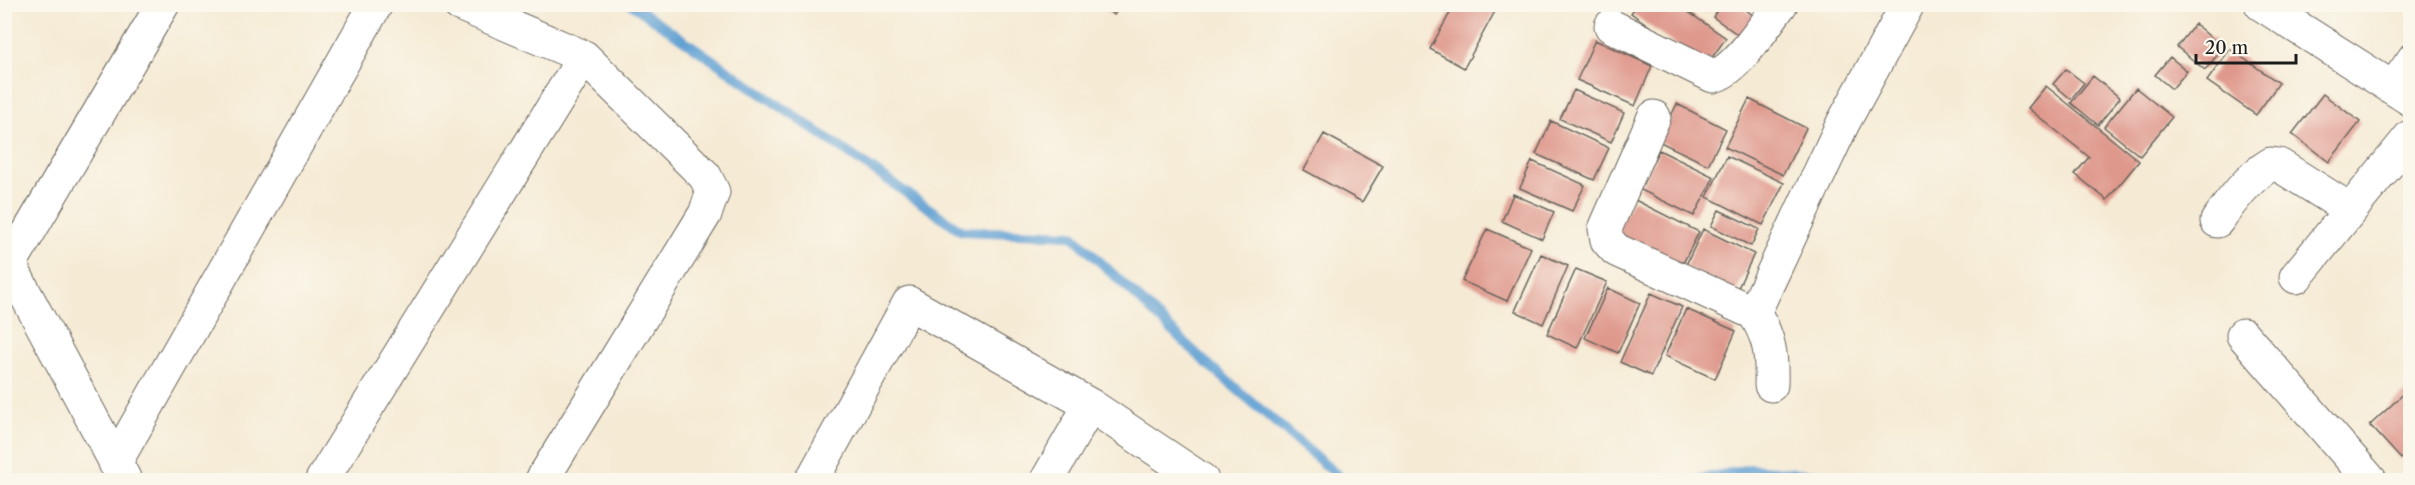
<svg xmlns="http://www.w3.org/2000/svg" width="2415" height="485" viewBox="0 0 2415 485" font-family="'Libre Caslon Text',serif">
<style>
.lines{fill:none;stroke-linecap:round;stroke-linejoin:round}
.stream{stroke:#61a0d3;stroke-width:10}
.building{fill:#df988c}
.service-casing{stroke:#68645c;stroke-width:22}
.minor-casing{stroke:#68645c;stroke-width:35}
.trunk-casing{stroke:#68645c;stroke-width:35}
.service{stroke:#fff;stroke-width:20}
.minor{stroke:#fff;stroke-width:33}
.trunk{stroke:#fff;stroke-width:33}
</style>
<rect width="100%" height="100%" fill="#fbf7ec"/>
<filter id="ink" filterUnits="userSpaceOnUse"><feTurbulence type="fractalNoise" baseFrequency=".0167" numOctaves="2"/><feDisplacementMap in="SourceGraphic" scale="12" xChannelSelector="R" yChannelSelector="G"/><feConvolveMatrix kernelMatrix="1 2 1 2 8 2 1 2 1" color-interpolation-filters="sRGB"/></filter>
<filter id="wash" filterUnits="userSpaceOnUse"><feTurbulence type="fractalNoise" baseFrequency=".008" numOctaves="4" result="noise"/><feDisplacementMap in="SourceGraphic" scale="24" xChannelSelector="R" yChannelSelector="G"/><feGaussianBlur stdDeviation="1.35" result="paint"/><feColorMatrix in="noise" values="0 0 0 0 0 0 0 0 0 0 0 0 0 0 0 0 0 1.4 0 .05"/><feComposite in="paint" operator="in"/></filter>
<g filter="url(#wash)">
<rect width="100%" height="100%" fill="#f5ead4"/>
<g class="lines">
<!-- stream -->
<path class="stream" d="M631,4L962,231L1072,235L1203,360L1343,480
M1697,480L1751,469L1871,480"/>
</g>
<g id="blocks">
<!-- building -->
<path class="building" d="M1098,4H1121L1114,15Z
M1455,4H1499L1464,68L1430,49Z
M1696,4H1712L1707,12Z
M1721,4H1738L1758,19L1744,39L1713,17Z
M1637,5H1678L1726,38L1706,66L1631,13Z
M2195,24L2223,48L2205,70L2177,47Z
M1595,40L1652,66L1635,106L1577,80Z
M2230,49L2279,83L2256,115L2207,81Z
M2170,57L2187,71L2172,89L2155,75Z
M2066,69L2084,83L2071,99L2053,84Z
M2093,76L2120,98L2098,125L2071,103Z
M2046,86L2139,161L2107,200L2075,174L2089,157L2028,108Z
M2136,88L2172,117L2140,156L2104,127Z
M1574,90L1624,113L1611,142L1560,119Z
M2323,94L2360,122L2329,162L2292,134Z
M1749,99L1806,128L1783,175L1725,147Z
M1677,104L1726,129L1708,165L1658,141Z
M1551,121L1609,148L1594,180L1536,154Z
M1324,134L1383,166L1362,202L1304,170Z
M1659,150L1714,177L1694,216L1639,189Z
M1727,156L1784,183L1763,225L1707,197Z
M1532,161L1585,185L1572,211L1520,188Z
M1513,194L1554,212L1542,239L1502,221Z
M1633,199L1699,232L1679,271L1613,238Z
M1719,210L1759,229L1751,246L1711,226Z
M1487,229L1531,248L1507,301L1462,281Z
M1703,229L1754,254L1736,292L1685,267Z
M1541,254L1568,266L1543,324L1515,311Z
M1576,269L1607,282L1577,348L1547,334Z
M1608,288L1640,303L1618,353L1585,338Z
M1651,293L1682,307L1651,376L1620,362Z
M1686,309L1736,331L1715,379L1665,356Z
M2410,388V450L2401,459L2370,425Z"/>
</g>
</g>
<g filter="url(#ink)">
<use href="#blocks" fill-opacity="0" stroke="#68645c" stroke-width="1.5"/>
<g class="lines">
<defs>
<path id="service" d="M2388,84L2410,53"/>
<path id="minor" d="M459,4L584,57L705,176L713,192L705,214L542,480
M1611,26L1713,76C1737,71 1765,24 1781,4
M1654,117L1605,229L1607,240L1616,250L1754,313L1843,123L1908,4
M2217,221C2232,200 2249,177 2271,164L2279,165L2349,209
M4,254L124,478
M10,264L163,4
M2296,277L2410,137
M1754,313C1770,337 1772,356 1771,385
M2243,335L2370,480
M115,463L376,4
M322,480L584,57
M812,480L909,303L1090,405L1202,480
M1047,480L1090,405"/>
<path id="trunk" d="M2261,4L2410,99"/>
</defs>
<!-- service casing -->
<use href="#service" class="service-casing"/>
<!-- minor casing -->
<use href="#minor" class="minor-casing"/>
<!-- trunk casing -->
<use href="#trunk" class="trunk-casing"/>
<!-- service -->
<use href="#service" class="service"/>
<!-- minor -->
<use href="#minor" class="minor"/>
<!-- trunk -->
<use href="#trunk" class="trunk"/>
</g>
</g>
<!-- margin -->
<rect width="2415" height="485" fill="none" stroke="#fbf7ec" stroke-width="24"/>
<!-- scale -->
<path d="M2196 54v9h100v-9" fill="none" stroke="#1c1c1c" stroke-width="3"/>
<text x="2205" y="54" font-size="18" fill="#1c1c1c" stroke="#fbf7ec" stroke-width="4.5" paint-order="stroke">20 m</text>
</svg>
